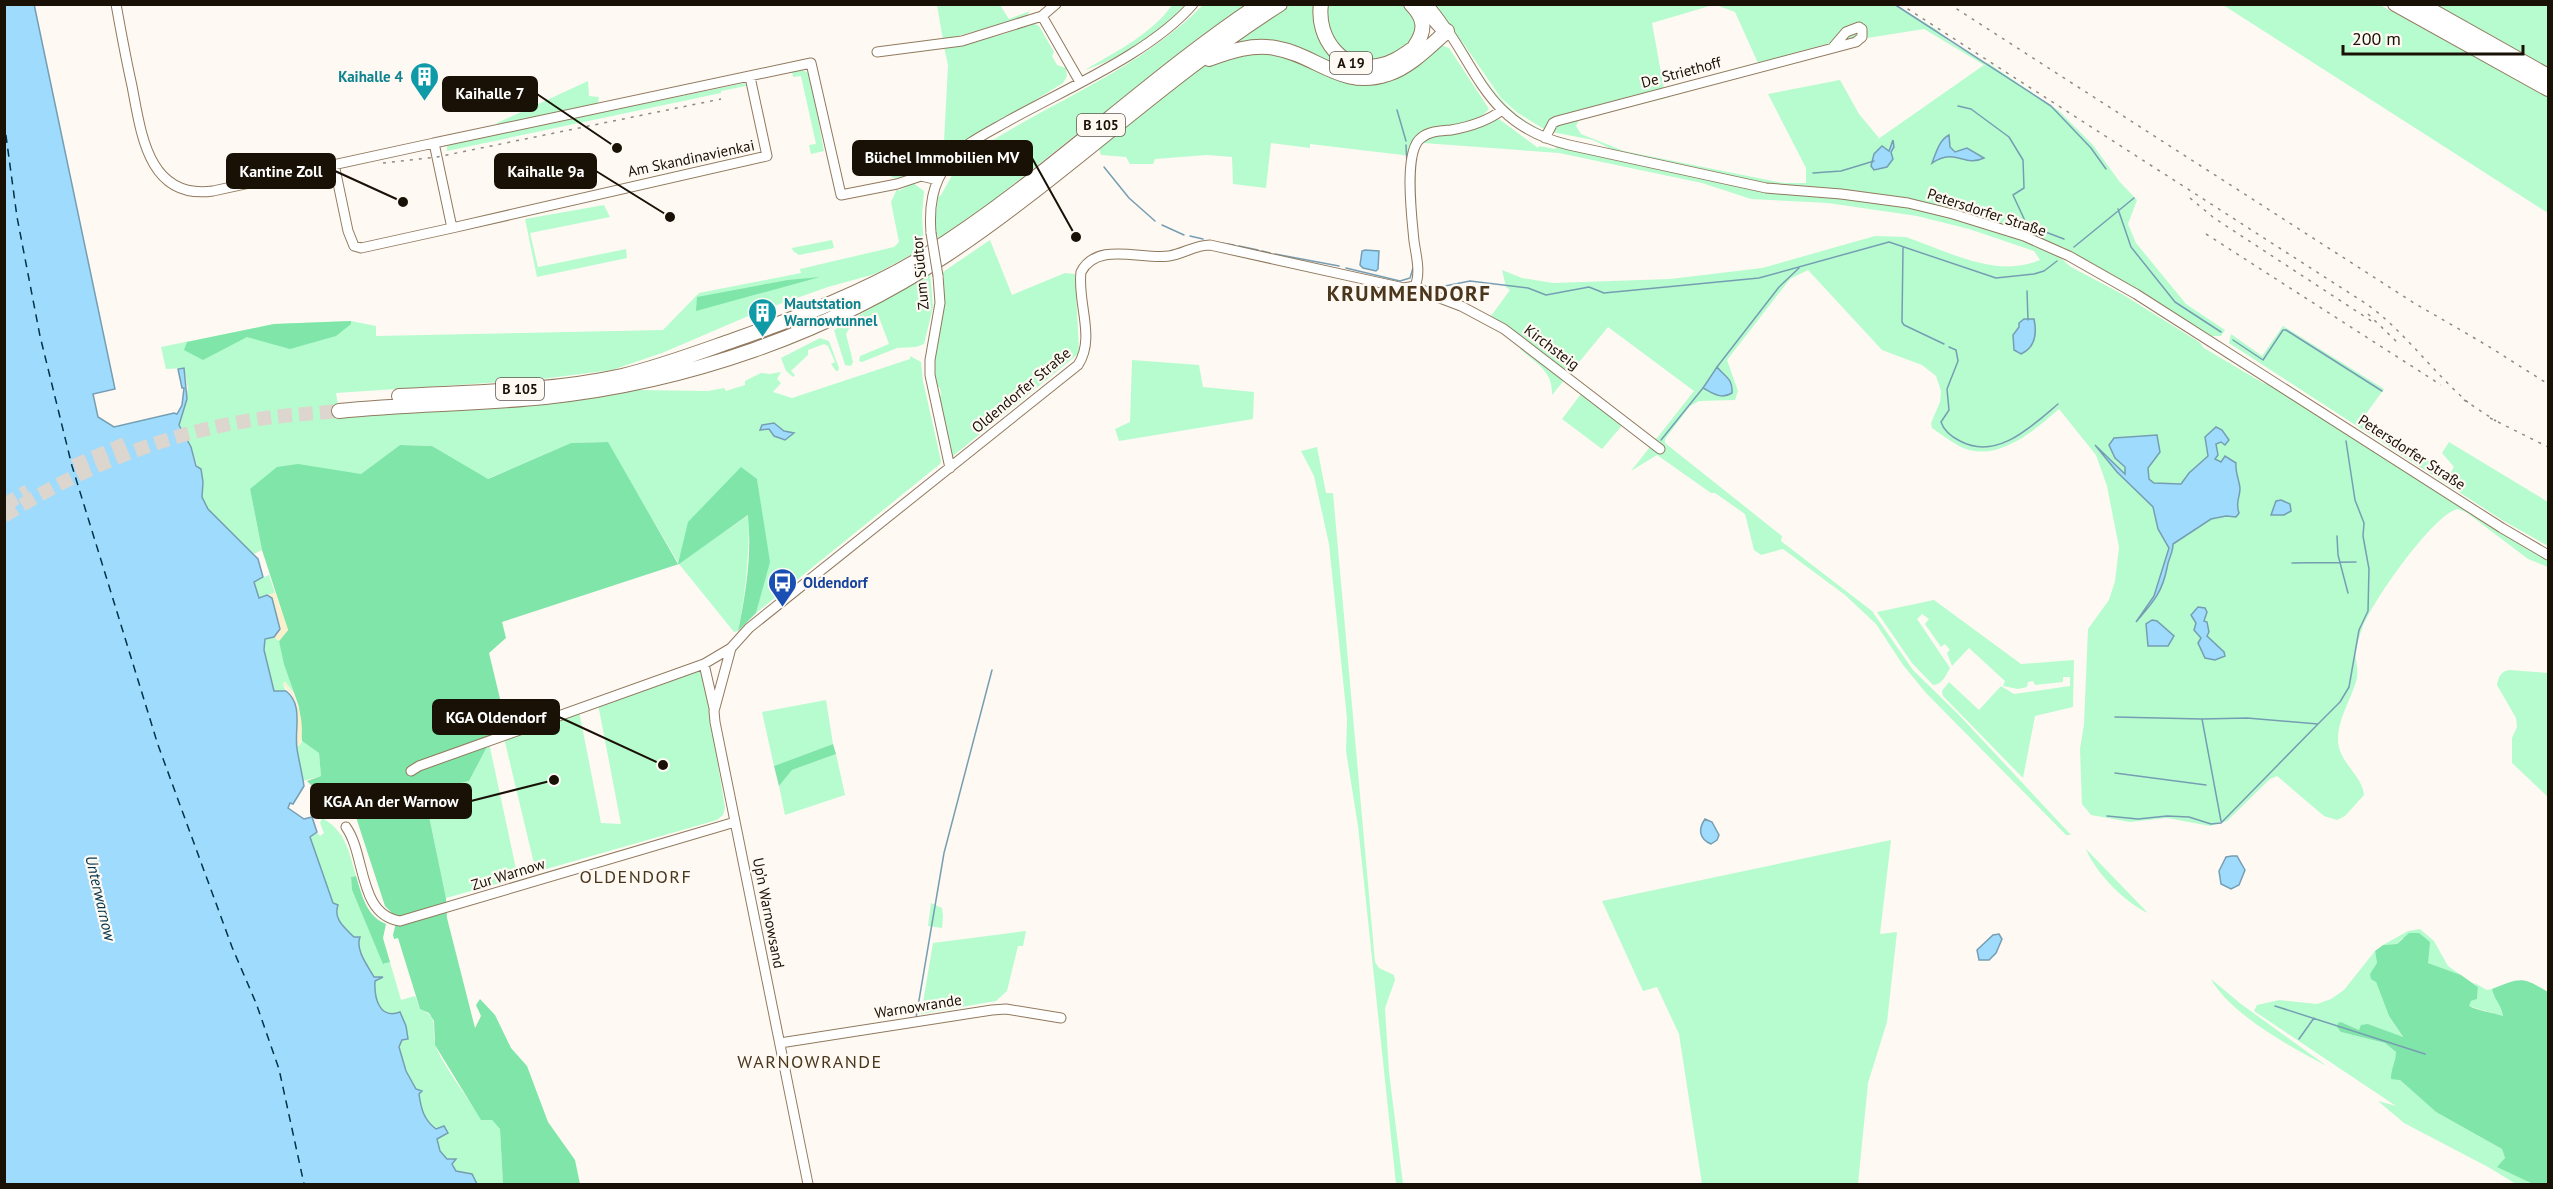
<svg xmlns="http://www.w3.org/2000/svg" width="2553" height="1189" viewBox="0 0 2553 1189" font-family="'PT Sans',sans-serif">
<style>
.green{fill:#b6fccf}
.forest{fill:#7fe5a8}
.sand{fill:#faf0cb}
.water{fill:#9edbfd;stroke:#769eb3;stroke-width:1.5}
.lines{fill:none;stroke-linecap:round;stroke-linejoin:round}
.stream{stroke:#769eb3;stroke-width:1.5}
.ferry{stroke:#003248;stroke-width:1.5;stroke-dasharray:8 6;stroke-linecap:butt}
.highway-tunnel{stroke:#dcd6cf;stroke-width:14;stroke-dasharray:14 7;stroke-linecap:butt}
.minor-casing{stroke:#917a5e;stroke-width:11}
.highway-casing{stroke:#917a5e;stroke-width:16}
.minor{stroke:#fff;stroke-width:9}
.highway{stroke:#fff;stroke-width:14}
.rail{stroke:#918a81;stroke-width:1.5;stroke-dasharray:3 6;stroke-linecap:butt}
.minor-bridge-casing{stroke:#917a5e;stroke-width:11;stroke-linecap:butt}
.minor-bridge{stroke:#fff;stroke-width:9}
.labels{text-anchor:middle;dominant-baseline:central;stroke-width:4.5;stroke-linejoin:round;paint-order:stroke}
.shield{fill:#fef9f3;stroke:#5e574d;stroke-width:1.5}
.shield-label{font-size:14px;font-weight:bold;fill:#1a1106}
.street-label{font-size:15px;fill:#1a1106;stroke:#fef9f3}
.culture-label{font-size:15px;font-weight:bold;fill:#0d838f;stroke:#fef9f3;text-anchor:end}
.transit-label{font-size:15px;font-weight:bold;fill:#164399;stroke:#fef9f3;text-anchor:start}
.water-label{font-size:16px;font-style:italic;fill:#003248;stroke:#fef9f3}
.quarter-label{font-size:18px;letter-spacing:1.5px;fill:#4a361c;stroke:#fef9f3}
.district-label{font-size:21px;font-weight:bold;letter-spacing:1.5px;fill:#4a361c;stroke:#fef9f3}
.leader{fill:none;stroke:#1a1106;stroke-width:2}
.callout-dot{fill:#1a1106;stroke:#fef9f3;stroke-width:2}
.callout{fill:#1a1106;stroke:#1a1106;stroke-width:2}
.callout-label{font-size:16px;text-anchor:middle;font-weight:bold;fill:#fff}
</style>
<rect width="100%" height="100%" fill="#fef9f3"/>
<!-- green -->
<path class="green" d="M1292,4L1317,5V27L1360,71L1433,40L1365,77L1296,50L1224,49Z
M1325,4L1408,5L1419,20L1416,41L1380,63C1371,62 1358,62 1351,59C1331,49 1323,25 1325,4Z
M937,5H1000L1009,19L1030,11L1026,17L943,40Z
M1172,5H1184C1158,35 1123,57 1085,70C1115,52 1152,34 1172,5Z
M1203,5H1246L1198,38L991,202L938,239L935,224L938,197L941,195L955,170L971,154C1047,103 1138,71 1203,5Z
M1431,5H1713L1652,23L1664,89L1547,125L1544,129L1518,113L1501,98L1461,40C1482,77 1504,113 1544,131L1542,132L1523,122L1498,101Z
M1716,5H1896L1937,30L1947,40L1985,63V65L1988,63L2059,111L2093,145L2119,181L2137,200L2128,224L2136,243L2186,304L2225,330L2221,336H2212L2119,280L2067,251L2064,247L2061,249L1961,212L1757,183L1615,151L1593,140L1552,132L1555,125L1668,94L1670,97L1579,120L1576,126L1581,134L1624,151L1783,183H1806V168L1768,94L1840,80L1859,114L1879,138L1871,144L1984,65L1924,29L1823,45L1758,63L1735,12Z
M2223,5H2380L2548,97V213Z
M2433,5H2548V68L2448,13Z
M1033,23L1039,26L1054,52L1052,56L1057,65L1066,68L1067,76L1063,83L959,147L939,168L933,171L895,178L890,176L888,168L903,164L944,142L948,65L944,47L1004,34Z
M1441,45L1449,48L1489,109L1476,122L1430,133L1411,156L1310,144V148L1271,143L1266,188L1233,184L1232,157L1207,155L1155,159L1153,164H1130L1126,157L1101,155L1099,149L1204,65L1234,52L1284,53L1334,77Z
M802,70L807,72L810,76L824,151L811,154L809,145L816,144L801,76L793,77L792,71Z
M588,81L589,96L599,97L597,109L498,129L497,123Z
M745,83L746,86L721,91V93L447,151V146L451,143Z
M1499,119L1538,148L1539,146L1555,149L1557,146L1778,193L1836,197L1906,207L1953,218L2030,243L2057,255L2071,267L2122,294L2199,342L2204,348L2263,383L2271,385L2548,557V567L2528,559L2466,512L2457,509C2432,516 2371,603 2362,629C2359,637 2354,652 2356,660C2357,666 2358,671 2357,678C2352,698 2338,718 2338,739C2338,763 2362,774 2364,795L2345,816L2337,820L2324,816L2277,776L2270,779L2227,821L2210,826L2167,818L2130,822L2091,815L2082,804L2080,749L2084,724L2088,629L2109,600L2115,581L2119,547L2107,486L2096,455L2059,409C2034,431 1995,465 1959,446C1950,441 1941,434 1932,428L1931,423L1940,402L1941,391L1936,376L1922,365L1882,350L1808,270L1790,279L1727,360L1738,391L1735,400L1699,401L1690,406L1665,439V443L1782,536L1781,541L1872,611L1913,670L1960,716L2071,835H2066L1926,693L1903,665L1876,624L1845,595L1783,549L1761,555L1754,550L1745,514L1715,493H1711L1657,455L1631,471L1694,391L1608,327L1552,395C1553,371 1537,364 1520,349L1526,340L1491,316L1510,290L1506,287L1502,270L1522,278L1553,283L1670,279L1762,268L1875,236L1906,237C1947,251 1997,279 2040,260L2034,251L1969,229L1917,216L1828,203L1751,199L1702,183L1559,153L1423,143L1431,136Z
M913,183L924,191L922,215L924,248L875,274L828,287L760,311L662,353L612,370L534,380L336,393L340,416L608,394L609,396L610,394L638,390L708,391L724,388L726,391L745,385V381L761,373L770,374L781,372L777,379L781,383L773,392L792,398L910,359V356L921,362L923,381L941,461L940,464L756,613L769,562L757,479L679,563L749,515C749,555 746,592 738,631L734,632L679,564L607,442L571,443L487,479L432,446L400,445L361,474L346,473L250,489L262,550L252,555L208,509L202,497L203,482L191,447L179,425L188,388L184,368L166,369L161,347L274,324L351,321L376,326V336L663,330L699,293L801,273L800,269L894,247L899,242L891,202L897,189L899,191Z
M604,205L610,217L530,233L538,267L626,249L627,258L537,277L525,219Z
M832,240L834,248L799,255L793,251L792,248Z
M990,240L1012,295L1065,273L1075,274L1079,350L1078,354L953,456L950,455L938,399L941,395L940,388L936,385C930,347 949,309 943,272Z
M930,273L933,307L924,344L916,347L897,348L862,362L859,361L860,356L889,344L877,312L849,329L846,334L853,362L851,366L845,365L834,330Z
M2283,326L2384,389L2363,418L2450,474L2454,467L2442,453L2449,442L2548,502V546L2502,520L2229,343L2231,334L2262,356Z
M820,338L829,341L839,368L838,371H836L831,364L835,362L828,346L824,344L808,350V355L791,371L795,375L793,377L786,371L781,358Z
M1132,360L1199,365L1203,387L1254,392L1253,419L1119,441L1115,429L1130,422Z
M1584,390L1625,422L1602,449L1562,419Z
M1317,447L1326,493H1333L1375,962L1379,968L1394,975L1395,980L1385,1008L1389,1072L1403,1184H1396L1358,826L1346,751L1347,719L1329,544L1314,476L1301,451Z
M269,575L275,593L259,598L254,581Z
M1934,600L2021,664L2074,660L2073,707L2035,716L2023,778L1943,696L1942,691L1949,682L1979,710L2001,686L2014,694L2070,686V677H2063V682L2035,685L2033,681L2028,682L2027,687L2018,689L2003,686L2005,681L1969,648L1952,666L1947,653L1950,650L1945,644L1941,647L1925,624L1929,619L1922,614L1917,619L1950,668C1946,675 1942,685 1933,685L1912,663L1877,612Z
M274,637L279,641L294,693L285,682L283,684L286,691L274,692L264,650L265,638Z
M702,667L725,808L723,815L717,820L536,872L504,738L579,711L601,823L621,824L598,704Z
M2509,670L2548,673V797L2512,763V738L2517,727L2516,718L2497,685C2498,678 2501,671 2509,670Z
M826,700L833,744L774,766L762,712Z
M302,741L319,753L321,776L303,781L296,745L299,746Z
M489,743L518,878L446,898L424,792L469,781Z
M836,754L845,795L785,815L779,786L792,770Z
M322,818C346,831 349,852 356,876L351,877L352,890L384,964L390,962L401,1000L415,996L420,1009C440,1018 431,1026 435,1044C438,1058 472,1104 481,1119L492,1120L500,1129L503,1184H477L472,1174L456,1171L452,1164L456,1159H447L440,1151L437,1139L447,1134L436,1129L428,1123L420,1106L419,1094L406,1071L399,1047L402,1040L400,1013C379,1020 374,997 375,981L381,978L374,977L362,955L358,942L338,921L336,908L338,905L333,903L310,837L317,832L320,836L324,833L320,823Z
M1891,840L1880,934L1897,932L1887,1022L1868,1083L1858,1184H1702L1679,1034L1657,987L1643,991L1602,901Z
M2086,849L2148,913C2125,903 2095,872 2086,849Z
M931,903L942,908L943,916L942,928L928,926Z
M2420,929L2434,941L2448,966L2461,975L2428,963L2402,938L2397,944L2383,945L2408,931Z
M1026,931L1023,946H1018L1007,991L996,1001L921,1014L933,943Z
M2375,951L2377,963L2376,982L2389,1016L2403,1038L2368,1024L2359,1030L2341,1022V1032L2385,1043L2396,1052L2400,1080L2436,1112L2502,1149L2505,1158L2498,1167L2533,1184H2516L2488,1167L2404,1123L2378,1101L2396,1106L2254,1011L2257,1005L2279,1000L2317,1004L2331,999L2344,990Z
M2211,979L2241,1004L2327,1066C2293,1049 2229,1013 2211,979Z
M2473,982L2487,990L2492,989L2493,995L2500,1001L2503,1016L2468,1006L2471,1001L2477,999L2478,987Z"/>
<!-- forest -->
<path class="forest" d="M820,277L696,311L697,297L788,280Z
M351,321V324L336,336L290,349L247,337L203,360L184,350L187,342L274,324Z
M608,442L678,564L688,522L741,467L757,479L770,562L756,613L738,631C746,593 752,554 748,515L679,564L502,622L506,638L489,653L509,736L489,743L469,781L424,792L446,898L447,918L475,1028L481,1016L476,1005L480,999L495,1015L511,1048L527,1066L548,1122L575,1160L580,1184H503L500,1129L492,1120H481L435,1045L434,1021L429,1013L420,1009L398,938L394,939L393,935L397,918L385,906L353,808L325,799L307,781L321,776L319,753L302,741L299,707L284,664L279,641L288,630L262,550L250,489L277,467L298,464L361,474L400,445L432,446L488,479L571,443Z
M833,744L836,754L792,770L779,786L774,766Z
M356,876C362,895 366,916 386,924L383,938L390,962L383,964L352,890L351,877Z
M2409,933H2419L2430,942L2428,963L2461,975L2478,987L2477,999L2471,1001L2469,1006C2478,1011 2492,1012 2503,1016C2501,1003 2493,998 2492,989C2521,978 2521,976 2548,992V1184H2533L2497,1167L2505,1158L2502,1149L2436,1112L2400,1080L2391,1079C2391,1068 2396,1062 2396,1052L2385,1043L2341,1032L2337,1027L2338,1023L2341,1022L2359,1030L2361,1025L2368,1024L2403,1037L2389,1016L2376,982L2371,979L2370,974L2377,963L2375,951L2383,945L2397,944Z"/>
<!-- sand -->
<path class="sand" d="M275,593L288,630L279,641L274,637L280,629L272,598L267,595Z
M284,682C298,695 307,728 299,746L296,745L298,734L291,694L283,684Z"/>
<!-- water -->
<path class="water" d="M34,4L115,389L93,394L98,417L114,427L174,413L177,414L182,405L184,388H182L178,369L184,368L187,399L179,425L191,447L196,466L201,469L203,482L202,497L208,509L258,559L263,577L254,582L259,598L267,595L272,598L280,629L274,637L265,639L264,650L274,691H286C304,705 294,730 297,749C299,761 302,773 304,786L293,804L290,803L288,808L304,819L312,817L317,832L310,837L333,903L338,905C333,919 344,927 354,937H360C355,950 368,966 374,977H383L375,981C374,997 379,1020 400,1012L406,1026L408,1039L402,1040L399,1047L406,1071L416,1089L422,1091L419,1094C421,1109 424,1120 436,1129L444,1126L448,1133L437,1139L440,1151L447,1159H456L452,1164L456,1171L472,1174L477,1184H5L4,5Z
M1949,135L1950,147L1955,152L1967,148L1984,158C1963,168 1957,147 1932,163C1936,153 1939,140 1949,135Z
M1893,140L1894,147L1891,152L1893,159L1887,167L1874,170L1871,166L1874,154L1882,146L1889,151Z
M1365,250L1379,251L1378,269L1376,271L1363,268L1360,265L1362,251Z
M2024,319H2034C2037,333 2036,347 2021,354L2014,350L2013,335L2019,327V323Z
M1717,367C1725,377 1733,378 1732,393C1721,400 1713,393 1703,388Z
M774,423L784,431L794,433L785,440L774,436L769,429L760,430L762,425Z
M2216,427L2222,430L2229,440L2225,445L2221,442L2216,444L2218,455L2215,459L2221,462L2225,456L2236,463C2235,472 2239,479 2240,488C2240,499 2235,501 2239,513L2236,517L2226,516L2211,519L2173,544C2173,554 2168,559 2167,568C2162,593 2153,602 2136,622L2154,596L2169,548L2158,529L2153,507L2117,472L2095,445L2125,474V467L2115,458L2109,445L2114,438L2157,435L2160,452L2148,468L2149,479L2154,483L2181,484L2189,473L2208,456L2205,437Z
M2281,500L2290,504L2291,511L2284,515H2271L2276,501Z
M2198,607L2205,608L2207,612L2204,621L2207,622L2209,632L2207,636L2224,652L2225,656L2215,660L2205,658L2198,643L2201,638L2194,630L2196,623L2191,615Z
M2152,620L2157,621L2174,636L2168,646H2148L2146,624Z
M1705,819L1712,822L1719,835L1717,840L1711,844C1699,839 1698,829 1705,819Z
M2232,856H2237L2245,870L2239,885L2231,889L2221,884L2219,871L2226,857Z
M1999,934L2002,939L1996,953L1989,960H1979L1977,950L1993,935Z"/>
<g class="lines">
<!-- stream -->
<path class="stream" d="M1894,4L2051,106L2091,148L2106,169
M1958,106L1971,109L2009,137L2023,160L2024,188L2013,195L2027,225L2064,239
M1397,110L1406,141
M1406,145L1407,165
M1104,167L1129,198L1155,221
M1813,173L1841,171L1874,161
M2118,209L2131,247L2175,302L2221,332
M1162,225L1184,235
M1190,236L1203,239
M1221,243L1234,245
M1239,246L1258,250
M2074,247L2134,198
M1903,248L1902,322L1904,325L1944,344
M1262,251L1270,253
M1275,254L1339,266
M1346,268L1400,281L1410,278L1413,268
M1430,289L1470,281L1528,288L1546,295L1589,287L1604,293L1759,278L1889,242L1996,278L2034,274L2044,271L2057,261
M2027,291L2028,320
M2233,340L2263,360L2283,330H2286L2382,391
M1949,347L1956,350L1958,361L1947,389L1949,410L1941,422C1944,431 1952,437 1960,441C1997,461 2032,426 2058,404
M1717,367L1779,287L1799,268
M1661,440L1703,388
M2337,536L2338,555L2348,593
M2292,563L2356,562
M2115,717L2202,719L2221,821
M2202,719L2247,718L2318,724L2340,702L2349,687L2359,630L2368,611L2369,569L2363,536L2364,523L2355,500L2346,441
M2115,773L2206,785
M2107,816L2138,819L2167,816L2189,817L2211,824L2221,823L2318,724
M2275,1006L2425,1054
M916,1018L944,853L992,670
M2299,1039L2314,1018"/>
<!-- ferry -->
<path class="ferry" d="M4,121L17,217L40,336L72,466L158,745L232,947L256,1003L279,1069L304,1184"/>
<!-- highway-tunnel -->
<path class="highway-tunnel" d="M74,466L125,444
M4,505L28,491
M4,516C80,468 163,434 252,420C281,415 310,414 339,411"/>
<defs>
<path id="minor" d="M116,4C121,32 126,59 132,86C141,133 148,200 213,191L434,143
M1428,4C1478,62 1481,124 1569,145L1766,188L1841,194L1908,203L1953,214L2024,236L2069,256L2136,294L2502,528L2548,555
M1419,6L1446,36
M1042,16L1056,4
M877,52L962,41L1042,16L1080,82
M750,77L767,156L452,228L434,143L811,63L841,195L897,184L921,176L938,180
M1545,138L1553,123L1557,121L1856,42L1862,37V29L1859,27L1846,32L1834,46
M334,164L348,231L354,246L361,248L452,228
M931,233C929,207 932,184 948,163C963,144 987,133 1008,121C1065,89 1151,53 1193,4
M938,276L940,303L930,360V375L950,468
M1415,286L1432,295L1461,306L1504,329L1660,449
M1415,286C1421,273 1416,255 1414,241C1412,219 1403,151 1421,138C1429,131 1440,131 1451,130C1468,127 1488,121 1502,110
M704,664L714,708
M411,771L419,766L704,664L731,648
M346,827C366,855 358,915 400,921L735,822
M780,1043L992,1010L1006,1009L1061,1018
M808,1184L715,722L714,711L731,648L749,628L1078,365C1096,338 1077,303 1081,272C1097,241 1141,260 1169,256C1183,254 1195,245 1210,245L1404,288L1415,286"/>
<path id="highway" d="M1321,4C1316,38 1342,72 1378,66C1391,64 1401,57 1411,50
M1411,4C1425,18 1426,30 1415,46
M2395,4L2548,89
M2420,4L2548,76
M1209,59C1231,51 1252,44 1275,48C1317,55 1342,90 1388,74C1410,67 1430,46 1447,31
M399,396C473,392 549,392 622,376C660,367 697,353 734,340C799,317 866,292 925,256C1044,182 1144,81 1260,4
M339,411C408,404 477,404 545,397C687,382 826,334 946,255C1062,178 1162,79 1280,4"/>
</defs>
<!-- minor casing -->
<use href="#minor" class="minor-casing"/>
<!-- highway casing -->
<use href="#highway" class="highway-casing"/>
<!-- minor -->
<use href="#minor" class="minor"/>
<!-- highway -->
<use href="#highway" class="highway"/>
<!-- rail -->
<path class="rail" d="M1900,4L2365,303C2403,329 2433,373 2470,404
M1949,4L2414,303L2488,346L2548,384
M383,163L437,157L721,99
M2190,198L2214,218L2373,322
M2206,234L2441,385
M2368,314L2398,343
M2464,400L2496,421
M2490,418L2548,447"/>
<defs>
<path id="minor-bridge" d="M931,233L938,276"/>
</defs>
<!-- minor-bridge casing -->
<use href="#minor-bridge" class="minor-bridge-casing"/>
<!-- minor-bridge -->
<use href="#minor-bridge" class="minor-bridge"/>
</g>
<!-- icons -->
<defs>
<symbol id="building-pin" viewBox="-11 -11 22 30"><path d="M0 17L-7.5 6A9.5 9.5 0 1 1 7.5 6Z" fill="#0f9aa8" stroke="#fef9f3"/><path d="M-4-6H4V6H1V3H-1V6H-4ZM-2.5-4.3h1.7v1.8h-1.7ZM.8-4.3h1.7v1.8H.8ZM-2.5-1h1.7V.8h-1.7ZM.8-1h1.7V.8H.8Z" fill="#fff"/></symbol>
<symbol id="bus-pin" viewBox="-11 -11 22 30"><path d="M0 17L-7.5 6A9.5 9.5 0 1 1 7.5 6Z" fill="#1a4fb4" stroke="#fef9f3"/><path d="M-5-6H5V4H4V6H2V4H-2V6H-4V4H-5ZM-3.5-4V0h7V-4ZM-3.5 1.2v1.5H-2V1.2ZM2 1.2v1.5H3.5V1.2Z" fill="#fff"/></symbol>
</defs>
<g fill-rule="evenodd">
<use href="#building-pin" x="408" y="60" width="33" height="45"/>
<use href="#building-pin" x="746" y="296" width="33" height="45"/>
<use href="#bus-pin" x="766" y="566" width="33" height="45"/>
</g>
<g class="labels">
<!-- shield labels -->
<g class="shield">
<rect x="1330" y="52" width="42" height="22" rx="4.5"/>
<rect x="1077" y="114" width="48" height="22" rx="4.5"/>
<rect x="496" y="378" width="48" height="22" rx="4.5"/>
</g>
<g class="shield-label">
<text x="1351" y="63">A 19</text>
<text x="1101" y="125">B 105</text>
<text x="520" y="389">B 105</text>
</g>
<!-- street labels -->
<g class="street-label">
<text transform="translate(1681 72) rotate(-15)">De Striethoff</text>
<text transform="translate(691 158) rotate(-12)">Am Skandinavienkai</text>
<text transform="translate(1987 212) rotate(18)">Petersdorfer Straße</text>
<text transform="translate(920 273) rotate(-95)">Zum Südtor</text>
<text transform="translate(1552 347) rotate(37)">Kirchsteig</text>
<text transform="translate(1021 390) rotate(-40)">Oldendorfer Straße</text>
<text transform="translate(2412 452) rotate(33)">Petersdorfer Straße</text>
<text transform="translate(508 874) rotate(-17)">Zur Warnow</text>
<text transform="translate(769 913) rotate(79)">Up’n Warnowsand</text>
<text transform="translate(918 1006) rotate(-9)">Warnowrande</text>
</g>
<!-- culture labels -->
<g class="culture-label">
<text x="403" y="76">Kaihalle 4</text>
<text x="784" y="303" text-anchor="start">Mautstation<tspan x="784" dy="17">Warnowtunnel</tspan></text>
</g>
<!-- transit labels -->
<g class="transit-label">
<text x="803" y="582">Oldendorf</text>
</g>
<!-- water labels -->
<g class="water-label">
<text transform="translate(101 898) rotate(77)">Unterwarnow</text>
</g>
<!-- quarter labels -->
<g class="quarter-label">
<text x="636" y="876">OLDENDORF</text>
<text x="810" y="1061">WARNOWRANDE</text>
</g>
<!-- district labels -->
<g class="district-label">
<text x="1409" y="293">KRUMMENDORF</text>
</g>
</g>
<!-- callouts -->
<path class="leader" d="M617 148L537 94M1076 237L1032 158M670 217L596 171M403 202L335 171M663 765L559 717M554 780L471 801"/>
<g class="callout-dot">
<circle cx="617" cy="148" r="6"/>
<circle cx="1076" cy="237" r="6"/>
<circle cx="670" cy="217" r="6"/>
<circle cx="403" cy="202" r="6"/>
<circle cx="663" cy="765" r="6"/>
<circle cx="554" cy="780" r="6"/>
</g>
<g class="callout">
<rect x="443" y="77" width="94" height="34" rx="6"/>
<rect x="853" y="141" width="179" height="34" rx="6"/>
<rect x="495" y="154" width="101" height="34" rx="6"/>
<rect x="227" y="154" width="108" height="34" rx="6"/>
<rect x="433" y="700" width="126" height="34" rx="6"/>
<rect x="311" y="784" width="160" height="34" rx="6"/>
</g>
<g class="callout-label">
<text x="490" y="99">Kaihalle 7</text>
<text x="942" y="163">Büchel Immobilien MV</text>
<text x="546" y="177">Kaihalle 9a</text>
<text x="281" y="177">Kantine Zoll</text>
<text x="496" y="723">KGA Oldendorf</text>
<text x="391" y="807">KGA An der Warnow</text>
</g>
<!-- border -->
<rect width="2553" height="1189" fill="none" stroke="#1a1106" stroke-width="12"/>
<!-- scale -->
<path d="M2343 45v9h180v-9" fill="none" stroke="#1a1106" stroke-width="3"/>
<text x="2352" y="45" font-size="18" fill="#1a1106" stroke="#fef9f3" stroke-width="4.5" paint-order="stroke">200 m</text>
</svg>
